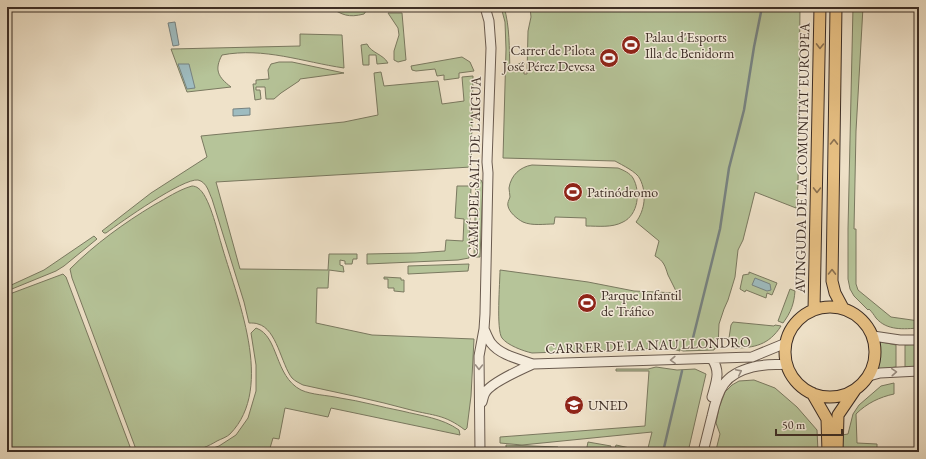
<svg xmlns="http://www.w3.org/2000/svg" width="926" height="459" viewBox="0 0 926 459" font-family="'EB Garamond',serif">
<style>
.green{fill:#b6c499;stroke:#7a7960}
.water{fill:#9ebcc0;stroke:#778382}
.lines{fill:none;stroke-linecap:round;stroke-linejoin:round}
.stream{stroke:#778382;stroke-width:2.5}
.minor-casing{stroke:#6a5b4f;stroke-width:11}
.major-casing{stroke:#3d2e26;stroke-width:13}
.minor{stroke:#f5ecdc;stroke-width:9}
.major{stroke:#e8c184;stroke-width:11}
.oneway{stroke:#8a7050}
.oneway2{stroke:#998d81}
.labels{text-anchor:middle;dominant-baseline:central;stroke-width:3;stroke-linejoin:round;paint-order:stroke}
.poi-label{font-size:14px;fill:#3d2e26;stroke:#f5ecdc;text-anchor:start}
.street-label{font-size:14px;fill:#3d2e26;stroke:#f5ecdc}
</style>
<rect width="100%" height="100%" fill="#efe2c9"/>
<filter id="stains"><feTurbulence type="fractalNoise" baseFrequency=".005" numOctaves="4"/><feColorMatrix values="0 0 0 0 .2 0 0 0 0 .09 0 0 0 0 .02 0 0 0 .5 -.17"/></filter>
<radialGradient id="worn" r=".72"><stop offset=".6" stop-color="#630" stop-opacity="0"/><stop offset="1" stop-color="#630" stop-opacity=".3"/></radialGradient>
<!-- green -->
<path class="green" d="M329,7H369L364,14C348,18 343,15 329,7Z
M501,7H504C510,27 509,48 510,69L524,61V74H527L528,31L531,17L530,7H800L798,185L796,208L755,192L743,240L738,250L735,277L728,300L724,309L719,324L718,348H715L714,350L683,351L679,349L680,351L669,348L532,353C523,351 507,345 502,338C496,330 500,282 500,270L588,282L634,291L677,293C674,287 671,281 668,275C665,266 664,261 655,256L659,241L636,222C645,210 647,193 640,179C637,172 622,165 615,161L503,158L506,49L505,22Z
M853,7H863L856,131L854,229H856V284L858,290L891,317L919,321V328C904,329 887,331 876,318C874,315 872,312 869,309L868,310L854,296L850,289L848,279V229Z
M388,13H402L406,60L398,62L394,60V51L399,35L398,28Z
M300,34L342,35L344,68C303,62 264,47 222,55C214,70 218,77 231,87L187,92L171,49L300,46Z
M367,44C371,53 383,54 388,63L377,64L376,55H369V65H363L361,45Z
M462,57L470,62L474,71L459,73V78L444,80V75L437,76L435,69L416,71L412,70L411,66Z
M279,62H292L344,73L300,79L299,81L281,93L274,99H266L265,87H256V90H260L261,99L255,100L253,84H256V80L269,79L268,70L271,64Z
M381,72L384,86L438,81L442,104L464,101L462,77L473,76L471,167L216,182L240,269L328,270L329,254H357V259H353L352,264H345V261L340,260V265L343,266L344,272L329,270L328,288H317L316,323L372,335L474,339L471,396L467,428L465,430C444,414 434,416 411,410C375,400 339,393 303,385C299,383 295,381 292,378C281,364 277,329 258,324C256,323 252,323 249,323L244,302L212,199C209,193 207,182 198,180C183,178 121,222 106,233H104L102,231L151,193L207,157L201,136L344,122L378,115L374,73Z
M532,165L618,168C623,170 630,173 633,178C641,192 638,215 623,222C612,228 598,226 586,226V218L555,217L554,224C544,224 532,226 523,222C517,219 509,212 508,206C507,203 509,200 510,197C510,194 509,191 509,188C511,175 520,167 532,165Z
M476,180H481L483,184L480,257H474Z
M192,186C194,186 197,187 198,188C209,195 217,230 221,243C236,296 276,387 230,434C227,437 221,439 217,441C209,446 197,451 189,452C172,454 154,452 137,452L72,278L70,269C95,244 124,223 154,205C167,198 178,190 192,186Z
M457,186H471L469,258L458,260L367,264V254L416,253L445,251L446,240L463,241L464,219L455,218Z
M94,236L97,239L64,266L56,271L7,291V287L44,270Z
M469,264L468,271L408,274V266Z
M749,272L777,283L772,295L767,293L766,298L746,290L745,292L740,289L743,275L749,274Z
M63,274L66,277L132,452H7V295Z
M384,277L401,278V280H404V292L394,291V288H388V279H384Z
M790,289L795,291C794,304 791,312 783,323L778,321Z
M733,322L774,326L775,325L781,326C769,345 754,348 734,348L733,343L729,338L731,325Z
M256,328C279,336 274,376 301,390C312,395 327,395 340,398C361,401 381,407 402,411C422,416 442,418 459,430L460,435L331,408L328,417L285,408L279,439L273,438L270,448L290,452H202L219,446L236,435L248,418L256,391V365L251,333Z
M877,341L896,345V367L876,370C880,360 879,351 877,341Z
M919,344V367H905V345Z
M656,367L677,370L695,369L706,374L688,452H647L652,432L522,445L500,443V437L645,426L649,371H616V369H648Z
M754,380L775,388L797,407L817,430L818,452H714L716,450L720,434L716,423L719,408L725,392L732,385L739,381Z
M894,383V394C880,397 867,403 856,414L857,443L877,444V452H843L842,435L848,434L853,414L859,405L881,386Z
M588,442L611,446L610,452H586Z
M506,445L558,447V452H506Z
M616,445L639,450V452H614Z"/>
<!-- water -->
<path class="water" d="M175,22L179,45L173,46L168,23Z
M178,64H189L195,88L187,89Z
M250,108V115L233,116V109Z
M755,278L770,284L771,290L767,291L752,285Z"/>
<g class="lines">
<!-- stream -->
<path class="stream" d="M691,346L720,229L729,168L744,110L754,47L762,7
M663,452L682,371"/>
<defs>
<path id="minor" d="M484,329C486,333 488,339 491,343C500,355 519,359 533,364L752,357L786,343
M873,336L900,340H919
M869,376L880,373L919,371
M712,397C716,382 721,372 712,359
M482,402C483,400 483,396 485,393C490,383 522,369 533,364
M480,452L479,356L484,329L485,314L488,173L487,162L491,48L489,21L485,7
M703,452C706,440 709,428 712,416C718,389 724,374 753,367C763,364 776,365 787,364"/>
<path id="major" d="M836,7L832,281L835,293L843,308
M785 352a45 45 0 1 1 90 0a45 45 0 1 1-90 0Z
M814,310L820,7
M812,393L827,419L828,452
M837,452L838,415L855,390"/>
</defs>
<!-- minor casing -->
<use href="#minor" class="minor-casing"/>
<!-- major casing -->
<use href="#major" class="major-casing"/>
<!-- minor -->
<use href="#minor" class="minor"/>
<!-- major -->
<use href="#major" class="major"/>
</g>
<!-- one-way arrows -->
<defs><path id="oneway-chevron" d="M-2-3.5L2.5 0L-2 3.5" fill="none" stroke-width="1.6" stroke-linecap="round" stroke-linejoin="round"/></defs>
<g class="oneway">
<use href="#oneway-chevron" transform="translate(820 46) rotate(91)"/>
<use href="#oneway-chevron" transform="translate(834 142) rotate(-89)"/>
<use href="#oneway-chevron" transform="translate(817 190) rotate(91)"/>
<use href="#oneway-chevron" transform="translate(832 272) rotate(-89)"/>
</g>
<g class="oneway2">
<use href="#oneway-chevron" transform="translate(673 360) rotate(178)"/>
<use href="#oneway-chevron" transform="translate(479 367) rotate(91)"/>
<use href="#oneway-chevron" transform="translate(739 372) rotate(-26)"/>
<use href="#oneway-chevron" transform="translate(894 372) rotate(-4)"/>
</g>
<!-- icons -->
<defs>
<symbol id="stadium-disc" viewBox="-11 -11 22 22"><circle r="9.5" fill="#8f2418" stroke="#f5ecdc"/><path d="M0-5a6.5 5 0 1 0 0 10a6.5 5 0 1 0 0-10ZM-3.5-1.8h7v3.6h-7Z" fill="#fff"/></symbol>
<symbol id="university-disc" viewBox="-11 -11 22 22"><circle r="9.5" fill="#8f2418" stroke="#f5ecdc"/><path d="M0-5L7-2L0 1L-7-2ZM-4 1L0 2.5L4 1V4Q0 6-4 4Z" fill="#fff"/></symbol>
</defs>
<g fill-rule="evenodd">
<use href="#stadium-disc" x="620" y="34" width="22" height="22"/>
<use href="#stadium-disc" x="598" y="47" width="22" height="22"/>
<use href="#stadium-disc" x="562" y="181" width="22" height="22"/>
<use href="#stadium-disc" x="576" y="292" width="22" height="22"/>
<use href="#university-disc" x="563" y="394" width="22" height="22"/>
</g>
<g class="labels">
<!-- poi labels -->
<g class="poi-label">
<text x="645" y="37">Palau d'Esports<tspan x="645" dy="16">Illa de Benidorm</tspan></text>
<text x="595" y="50" text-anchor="end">Carrer de Pilota<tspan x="595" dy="16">José Pérez Devesa</tspan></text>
<text x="587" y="192">Patinódromo</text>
<text x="601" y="295">Parque Infantil<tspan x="601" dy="16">de Tráfico</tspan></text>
<text x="588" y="405">UNED</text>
</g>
<!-- street labels -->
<g class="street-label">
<text transform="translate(802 158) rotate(-89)">AVINGUDA DE LA COMUNITAT EUROPEA</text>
<text transform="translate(474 167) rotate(-89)">CAMÍ DEL SALT DE L'AIGUA</text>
<text transform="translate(648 345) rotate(-2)">CARRER DE LA NAU LLONDRO</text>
</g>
</g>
<!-- margin -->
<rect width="926" height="459" fill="none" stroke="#efe2c9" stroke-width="24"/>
<rect x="8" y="8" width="910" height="443" fill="none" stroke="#3d2e26" stroke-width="2"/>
<rect x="12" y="12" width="902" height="435" fill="none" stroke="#3d2e26"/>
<!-- scale -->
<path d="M776 429v6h66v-6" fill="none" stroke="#3d2e26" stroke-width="2"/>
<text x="782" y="429" font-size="12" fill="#3d2e26" stroke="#f5ecdc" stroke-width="3" paint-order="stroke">50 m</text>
<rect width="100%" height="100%" filter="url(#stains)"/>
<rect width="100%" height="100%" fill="url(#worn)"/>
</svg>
